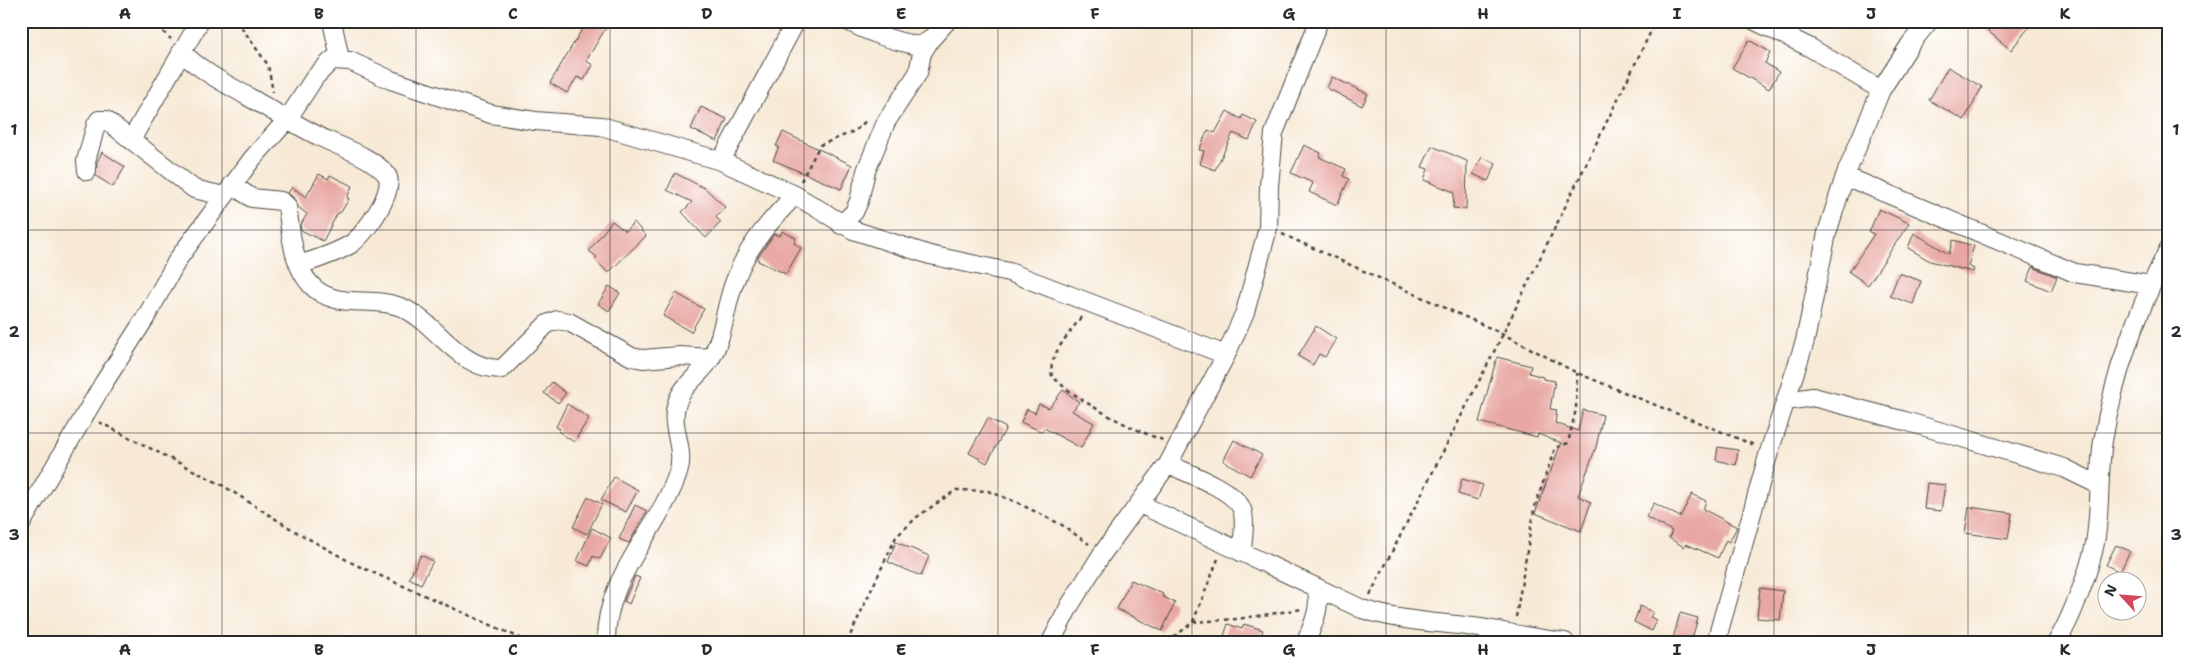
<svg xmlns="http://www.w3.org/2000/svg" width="2190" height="663" viewBox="0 0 2190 663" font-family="'Shantell Sans',sans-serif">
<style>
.building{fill:#e8a7a2}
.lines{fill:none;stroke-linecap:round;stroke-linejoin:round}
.minor-casing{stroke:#4a4844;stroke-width:20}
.path{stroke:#4a4844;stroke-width:2.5;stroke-dasharray:4 4;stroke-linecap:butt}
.minor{stroke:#fff;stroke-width:18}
.grid{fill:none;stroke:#2b2b2b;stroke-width:1;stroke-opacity:0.55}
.neatline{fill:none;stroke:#2b2b2b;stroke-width:2}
.grid-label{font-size:16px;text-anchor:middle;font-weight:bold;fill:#2b2b2b}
</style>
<rect width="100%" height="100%" fill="#fff"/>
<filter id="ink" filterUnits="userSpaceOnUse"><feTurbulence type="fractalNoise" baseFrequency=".02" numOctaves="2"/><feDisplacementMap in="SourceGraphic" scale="10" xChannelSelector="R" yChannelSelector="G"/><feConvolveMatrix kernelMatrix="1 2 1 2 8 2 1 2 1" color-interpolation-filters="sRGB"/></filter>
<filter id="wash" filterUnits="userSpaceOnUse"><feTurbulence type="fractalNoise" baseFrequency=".0096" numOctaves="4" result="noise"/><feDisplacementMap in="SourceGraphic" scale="20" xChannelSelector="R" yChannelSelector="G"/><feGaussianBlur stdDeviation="1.12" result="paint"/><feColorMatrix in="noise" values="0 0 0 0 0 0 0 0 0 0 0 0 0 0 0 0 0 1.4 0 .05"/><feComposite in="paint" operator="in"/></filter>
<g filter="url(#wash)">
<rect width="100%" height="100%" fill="#f7e9d5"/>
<g id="blocks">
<!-- building -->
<path class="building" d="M587,21H610L586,61L593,65L584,80L577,77L567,93L550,83Z
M1976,21H2034L2011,50Z
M1749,40L1770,52L1765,63L1779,72L1769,89L1732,68Z
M1948,67L1982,87L1964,120L1929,100Z
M1332,77L1368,94L1362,106L1327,88Z
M701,107L727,119L717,141L691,129Z
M1227,111L1241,119L1243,115L1257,122L1249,140L1233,133L1215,170L1200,164L1204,151L1199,150L1208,130L1215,133Z
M783,132L852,165L841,189L773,160L779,147L776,146Z
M1304,145L1321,153L1319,157L1346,169L1343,176L1349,179L1337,205L1309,192L1313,183L1291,173Z
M1432,146L1467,161L1466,209L1453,208L1454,192L1424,180L1428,169L1422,167Z
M102,152L125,167L113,187L96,176L97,162Z
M1482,157L1496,164L1488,181L1473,174Z
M675,173L706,189L725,207L716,217L721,222L706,238L682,212L692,202L667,190Z
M319,174L328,179L330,175L352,186L347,198L349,199L341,212L337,214L323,241L301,230L300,226L307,214L298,207L294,198L288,193L292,187L306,197Z
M1879,209L1909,223L1868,285L1849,272L1874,234L1869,232Z
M612,221L625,231L634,222L646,236L608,273L595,259L597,257L589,251Z
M782,231L796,238L794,243L801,248L786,274L758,261V257L774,234L780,236Z
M1914,233L1949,254L1953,240L1974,246L1968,266L1974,269L1973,272L1930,261L1908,248Z
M2033,267L2057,277L2051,291L2027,281Z
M1899,273L1921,281L1913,304L1890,296Z
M609,286L620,293L609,311L598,304Z
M676,293L704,309L691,332L663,316Z
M1316,326L1336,339L1325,357L1319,354L1313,365L1298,356Z
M1497,357L1531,366L1529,373L1543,377V379L1555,381L1550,409L1557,410L1555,423L1578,431L1583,410L1603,415L1596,447L1578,496L1591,502L1581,531L1535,513L1561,443L1538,434L1537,437L1479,422Z
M552,382L566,393L558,403L544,393Z
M1063,390L1079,402L1072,411L1094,423L1081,448L1044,428L1042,432L1021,422L1027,409L1035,413L1039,404L1049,408Z
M567,404L589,418L574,442L558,431L560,429L556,427Z
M988,418L1006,428L987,463L969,453Z
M1234,440L1262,455L1250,476L1223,461Z
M1718,447L1738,450L1736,465L1716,460Z
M614,477L638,490L626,512L601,500Z
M1462,479L1483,485L1478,500L1458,494Z
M1927,483L1945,485L1941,511L1924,509Z
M1692,494L1706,501L1703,509L1737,527L1729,542L1726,540L1718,558L1686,544L1684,547L1669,538L1672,531L1646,517L1654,503L1680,517Z
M588,497L602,504L587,534L573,527Z
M635,505L647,511L629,543L619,539Z
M1969,507L2012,513L2008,539L1965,533Z
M592,528L611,538L600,559L593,556L589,566L577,561Z
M896,542L929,556L921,576L888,562Z
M2116,545L2130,551L2120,572L2106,565Z
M421,555L433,561L421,584L409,578Z
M635,576L640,578L629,604L624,601Z
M1131,580L1163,594L1162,596L1175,603L1162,631L1117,609Z
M1760,588L1783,591L1780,620L1757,618Z
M1640,606L1653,612L1650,617L1657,620L1652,631L1634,622Z
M1680,613L1698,618L1691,642H1672Z
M1228,624L1242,629L1244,624L1263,630L1261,635L1274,640V642H1222Z"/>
</g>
</g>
<g filter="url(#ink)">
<use href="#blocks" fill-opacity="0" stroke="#4a4844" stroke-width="1"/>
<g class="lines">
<defs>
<path id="minor" d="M332,21L340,59
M847,21C870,33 893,41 919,46L930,40
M1755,21L1809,47L1881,90
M181,52C203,72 221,81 247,96C271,110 295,124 320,137C340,147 371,156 386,174C398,188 365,235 351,244C335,254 317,259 299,265
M131,140L200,21
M721,161L796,21
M87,171L86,161L96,125L99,120H106L194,189L224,196
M1845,176L2075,273L2151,285
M232,185L252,198L281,201L287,206C291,233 292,264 311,285C336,311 371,295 401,307C438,323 458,370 502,369L547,324L557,320L569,322L632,357L643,359L679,356L711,358
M841,225L854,212L859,201L866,171L886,122L918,73L922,53L930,40L947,21
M1786,401L1813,397L1905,421L2064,468L2099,485
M1168,464C1187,473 1230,488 1241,507C1247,519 1242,540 1242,553
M1140,504L1362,609C1399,621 1435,622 1473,627C1503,631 1534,639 1565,642
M21,524L103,384L146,317L178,259L252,159L287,120L315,77L332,60L350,61L391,80L491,114L535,121L601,126L721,161L795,195L853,230L930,255L1009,272L1226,355
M606,642C605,576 658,532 678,473C686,450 670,428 676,406C681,384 701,376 711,358C725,333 725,303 736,278C748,245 771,220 795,195
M1051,642L1070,605L1102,554L1168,464L1226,355L1245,312L1268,228L1269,186L1274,133L1319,21
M1306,642C1313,624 1322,607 1316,588
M1716,642L1769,452L1805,341L1827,233L1845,176L1881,90L1911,43L1929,21
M2057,642C2072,617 2089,572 2095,543C2101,509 2098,475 2103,441C2115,369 2137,313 2169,248"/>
</defs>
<!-- minor casing -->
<use href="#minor" class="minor-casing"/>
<!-- path -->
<path class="path" d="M151,21L171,39
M237,21L268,65L273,92
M801,181L820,145L855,131L868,119
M1282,234L1503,334L1577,373L1754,445
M1081,317C1071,332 1047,356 1052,376C1075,400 1132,430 1163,440
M99,422L222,485L293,530L354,564L529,642
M1370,595L1503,334L1656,21
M1516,617L1534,509L1555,448L1568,443L1576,409L1577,373
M1193,622L1237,619L1302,609
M847,642L896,537L917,517L956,490L988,491L1016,502L1062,525L1089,544
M1168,642L1193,622L1218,559"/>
<!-- minor -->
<use href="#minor" class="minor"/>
</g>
</g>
<!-- grid -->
<path class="grid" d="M222,21V642M416,21V642M610,21V642M804,21V642M998,21V642M1192,21V642M1386,21V642M1580,21V642M1774,21V642M1968,21V642M21,230H2169M21,433H2169"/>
<!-- margin -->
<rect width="2190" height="663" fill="none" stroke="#fff" stroke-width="55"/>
<!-- north arrow -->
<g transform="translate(2122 596) rotate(296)"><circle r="24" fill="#ffffff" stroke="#aaaaaa"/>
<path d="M0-4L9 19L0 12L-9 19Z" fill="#d1495b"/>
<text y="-8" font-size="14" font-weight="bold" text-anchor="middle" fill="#2b2b2b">N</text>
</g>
<rect x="28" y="28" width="2134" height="608" class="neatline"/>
<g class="grid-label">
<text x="125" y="19">A</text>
<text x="319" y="19">B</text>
<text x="513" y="19">C</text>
<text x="707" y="19">D</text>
<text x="901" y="19">E</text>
<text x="1095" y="19">F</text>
<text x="1289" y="19">G</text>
<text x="1483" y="19">H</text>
<text x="1677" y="19">I</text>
<text x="1871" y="19">J</text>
<text x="2065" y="19">K</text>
<text x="14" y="135">1</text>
<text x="2176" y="135">1</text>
<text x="14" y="337">2</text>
<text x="2176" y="337">2</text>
<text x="14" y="540">3</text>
<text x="2176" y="540">3</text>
<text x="125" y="655">A</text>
<text x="319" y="655">B</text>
<text x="513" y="655">C</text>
<text x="707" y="655">D</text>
<text x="901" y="655">E</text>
<text x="1095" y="655">F</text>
<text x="1289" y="655">G</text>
<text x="1483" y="655">H</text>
<text x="1677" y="655">I</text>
<text x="1871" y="655">J</text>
<text x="2065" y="655">K</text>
</g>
</svg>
